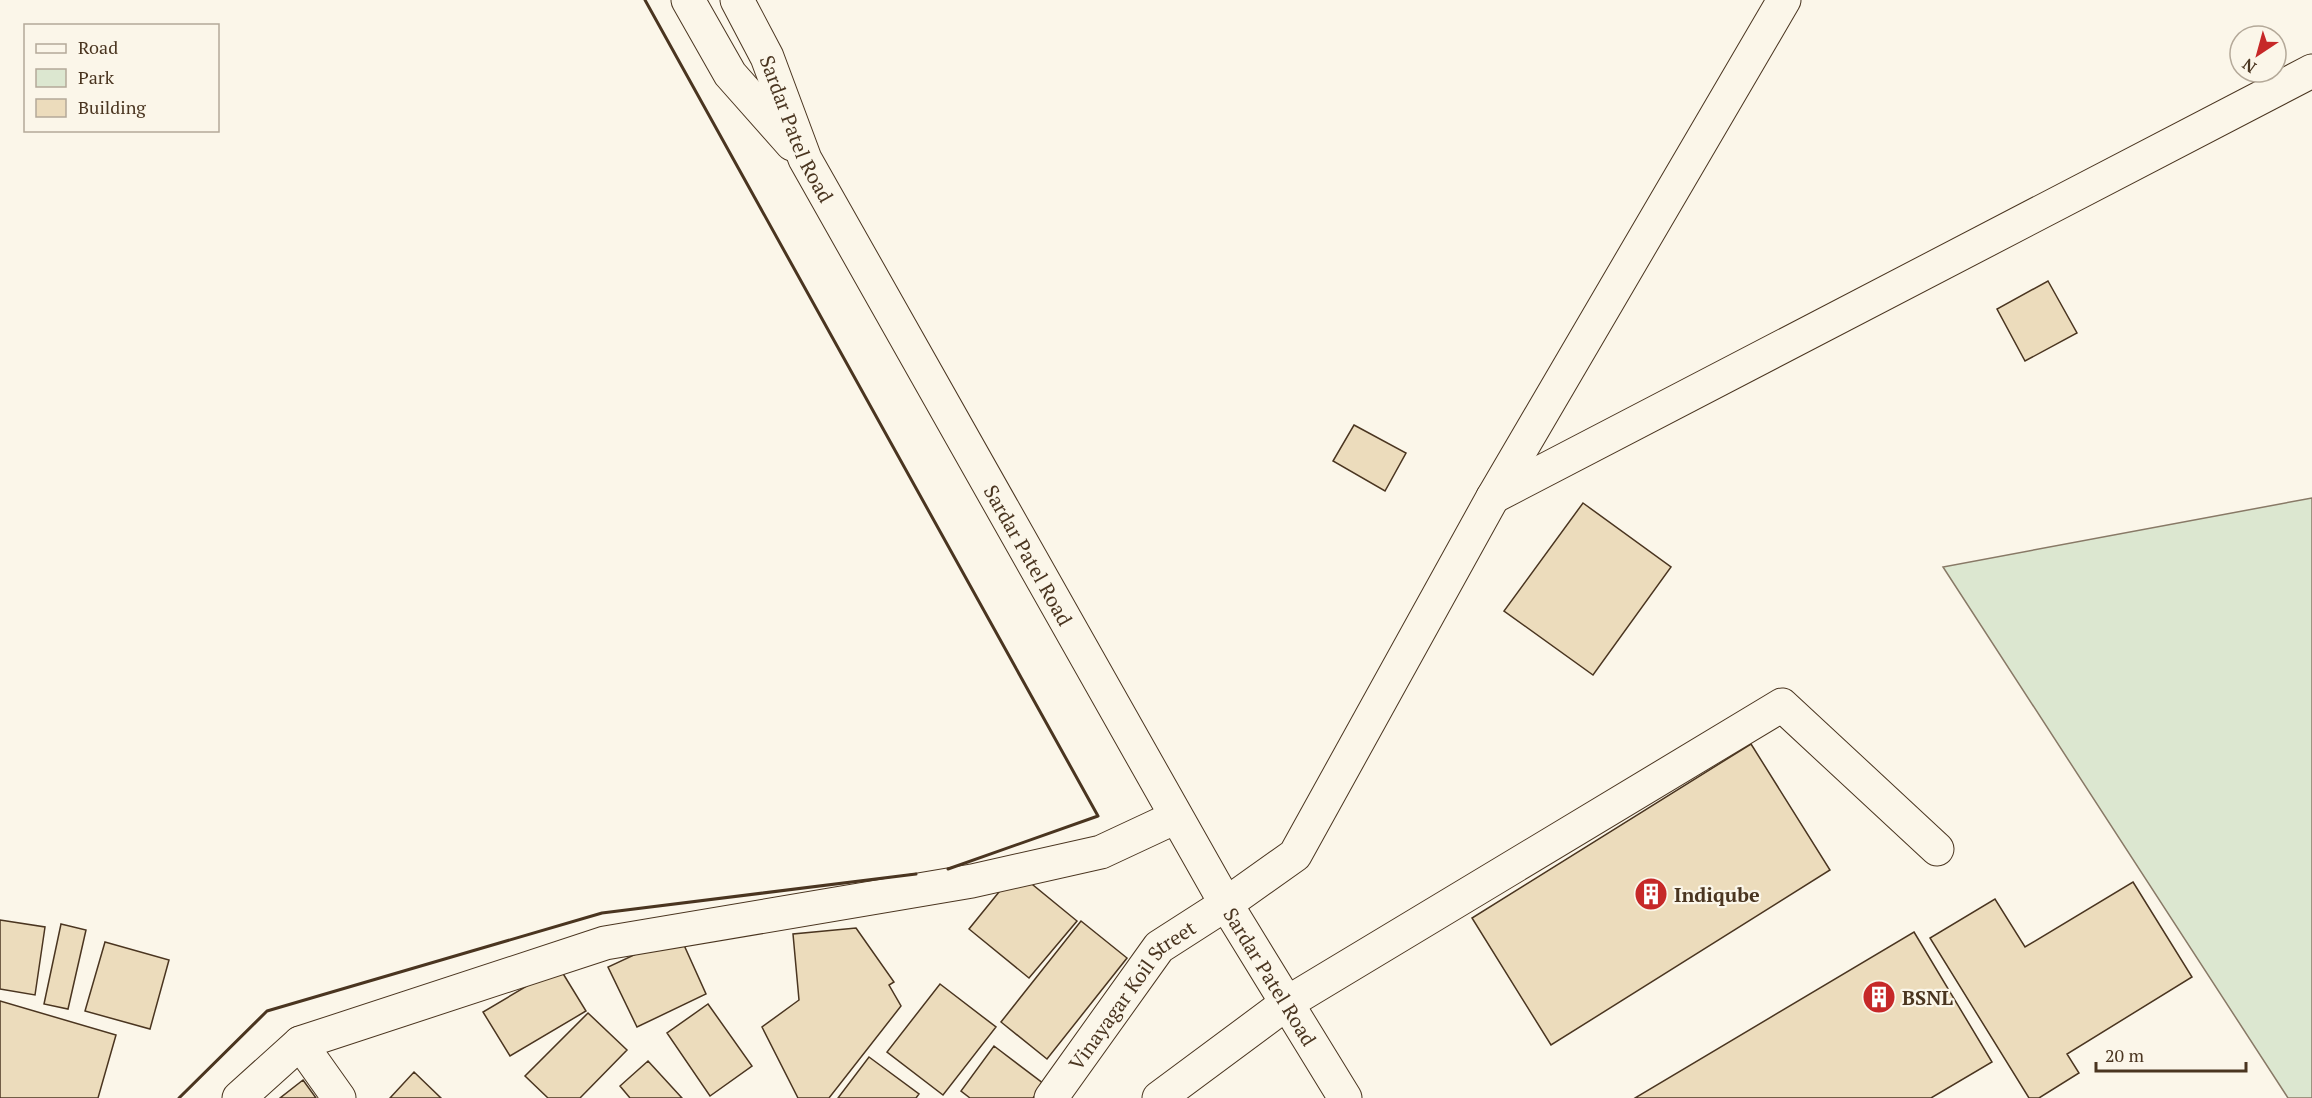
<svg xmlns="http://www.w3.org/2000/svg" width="2312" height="1098" viewBox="0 0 2312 1098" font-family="'PT Serif',serif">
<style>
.green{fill:#dce7d0;stroke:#887966;stroke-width:1.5}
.building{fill:#ecdcbc;stroke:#4a3520;stroke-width:1.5}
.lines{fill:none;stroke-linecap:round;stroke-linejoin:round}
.minor-casing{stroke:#4a3520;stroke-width:35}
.major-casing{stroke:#4a3520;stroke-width:35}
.minor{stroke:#fbf6e9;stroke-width:33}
.major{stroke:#fbf6e9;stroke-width:33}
.wall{stroke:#4a3520;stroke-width:3}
.labels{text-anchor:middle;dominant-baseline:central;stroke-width:4.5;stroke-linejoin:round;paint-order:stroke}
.street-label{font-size:20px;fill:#4a3520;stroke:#fbf6e9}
.poi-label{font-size:20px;font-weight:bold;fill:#4a3520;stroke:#fbf6e9;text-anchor:start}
</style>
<rect width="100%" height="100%" fill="#fbf6e9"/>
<!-- green -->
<path class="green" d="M2312,498V1098H2288L1943,567Z"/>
<!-- building -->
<path class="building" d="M2048,281L2077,333L2025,361L1997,309Z
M1354,425L1406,453L1385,491L1333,461Z
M1583,503L1671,567L1593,675L1504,611Z
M1751,744L1830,870L1551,1045L1472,918Z
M1016,871L1077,921L1029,978L969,929Z
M2133,882L2192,977L2067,1054L2079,1073L2039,1098H2029L1930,938L1995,899L2025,947Z
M0,920L45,927L35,995L0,989Z
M1081,921L1127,958L1047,1059L1001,1022Z
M61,924L86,930L68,1009L44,1004Z
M856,928L894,982L889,985L901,1006L829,1098H798L762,1027L799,1000L793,934Z
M1914,932L1992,1062L1931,1098H1635Z
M679,934L706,994L637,1027L608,967Z
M105,942L169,960L150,1029L85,1011Z
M559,967L586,1011L510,1056L483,1012Z
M940,984L996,1027L943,1095L887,1052Z
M0,1001L116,1035L98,1098H0Z
M708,1004L752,1066L710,1096L667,1033Z
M588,1013L627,1050L580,1098H548L525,1076Z
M994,1046L1044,1084L1033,1098H970L961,1091Z
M869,1057L919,1094L916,1098H838Z
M648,1061L682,1098H630L620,1086Z
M414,1072L441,1098H390Z
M303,1080L316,1098H280Z"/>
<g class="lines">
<defs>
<g id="minor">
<path d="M1493,497L2312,71"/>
<path d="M300,1043L339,1098"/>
<path d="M239,1098L300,1043L605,943L972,881L1101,852L1176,817"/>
<path id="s1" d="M1051,1098L1159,947L1226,904L1295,855L1493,497L1784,0"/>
<path d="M1159,1098L1287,1003L1782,705L1937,849"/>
</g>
<g id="major">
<path d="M688,0L730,74L792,144"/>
<path id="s2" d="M737,0L767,57L805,159L1226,904L1345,1098"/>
</g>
</defs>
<!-- minor casing -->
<use href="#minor" class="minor-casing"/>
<!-- major casing -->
<use href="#major" class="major-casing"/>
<!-- minor -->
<use href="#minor" class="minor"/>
<!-- major -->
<use href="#major" class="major"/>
<!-- wall -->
<path class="wall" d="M645,0L1098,816L948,869
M179,1098L267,1011L602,913L916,874"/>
</g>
<!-- icons -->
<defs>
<symbol id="building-disc" viewBox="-11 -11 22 22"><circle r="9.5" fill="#c62828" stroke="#fbf6e9"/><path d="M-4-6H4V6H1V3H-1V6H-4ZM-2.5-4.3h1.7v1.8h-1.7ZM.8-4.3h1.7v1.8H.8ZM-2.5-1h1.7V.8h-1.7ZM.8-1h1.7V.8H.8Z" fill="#fff"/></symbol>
</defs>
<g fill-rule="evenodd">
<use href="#building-disc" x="1632" y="875" width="38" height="38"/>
<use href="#building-disc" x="1860" y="978" width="38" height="38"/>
</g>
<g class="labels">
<!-- street labels -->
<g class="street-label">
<text stroke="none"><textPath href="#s2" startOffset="142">Sardar Patel Road</textPath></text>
<text stroke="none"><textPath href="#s2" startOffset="628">Sardar Patel Road</textPath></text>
<text stroke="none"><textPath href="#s2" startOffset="1114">Sardar Patel Road</textPath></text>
<text stroke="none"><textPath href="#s1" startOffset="132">Vinayagar Koil Street</textPath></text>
</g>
<!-- poi labels -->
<g class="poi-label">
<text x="1674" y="894">Indiqube</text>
<text x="1902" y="997">BSNL</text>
</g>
</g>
<!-- legend -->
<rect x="24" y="24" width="195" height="108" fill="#fbf6e9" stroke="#b4a999" stroke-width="1.5"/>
<rect x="36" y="44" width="30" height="9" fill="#fbf6e9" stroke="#b4a999" stroke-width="1.5"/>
<text x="78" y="54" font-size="18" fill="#4a3520">Road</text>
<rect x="36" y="69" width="30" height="18" fill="#dce7d0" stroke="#b4a999" stroke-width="1.5"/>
<text x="78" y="84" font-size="18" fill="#4a3520">Park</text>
<rect x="36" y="99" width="30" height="18" fill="#ecdcbc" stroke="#b4a999" stroke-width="1.5"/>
<text x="78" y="114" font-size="18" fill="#4a3520">Building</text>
<!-- north arrow -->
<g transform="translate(2258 54) rotate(216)"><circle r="28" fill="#fbf6e9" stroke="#b4a999" stroke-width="1.5"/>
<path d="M0-4.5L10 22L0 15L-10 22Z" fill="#c62828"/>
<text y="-9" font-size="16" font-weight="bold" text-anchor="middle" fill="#4a3520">N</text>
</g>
<!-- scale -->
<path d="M2096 1062v9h150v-9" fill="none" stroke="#4a3520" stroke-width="3"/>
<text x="2105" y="1062" font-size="18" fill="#4a3520" stroke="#fbf6e9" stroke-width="4.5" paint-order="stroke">20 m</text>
</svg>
